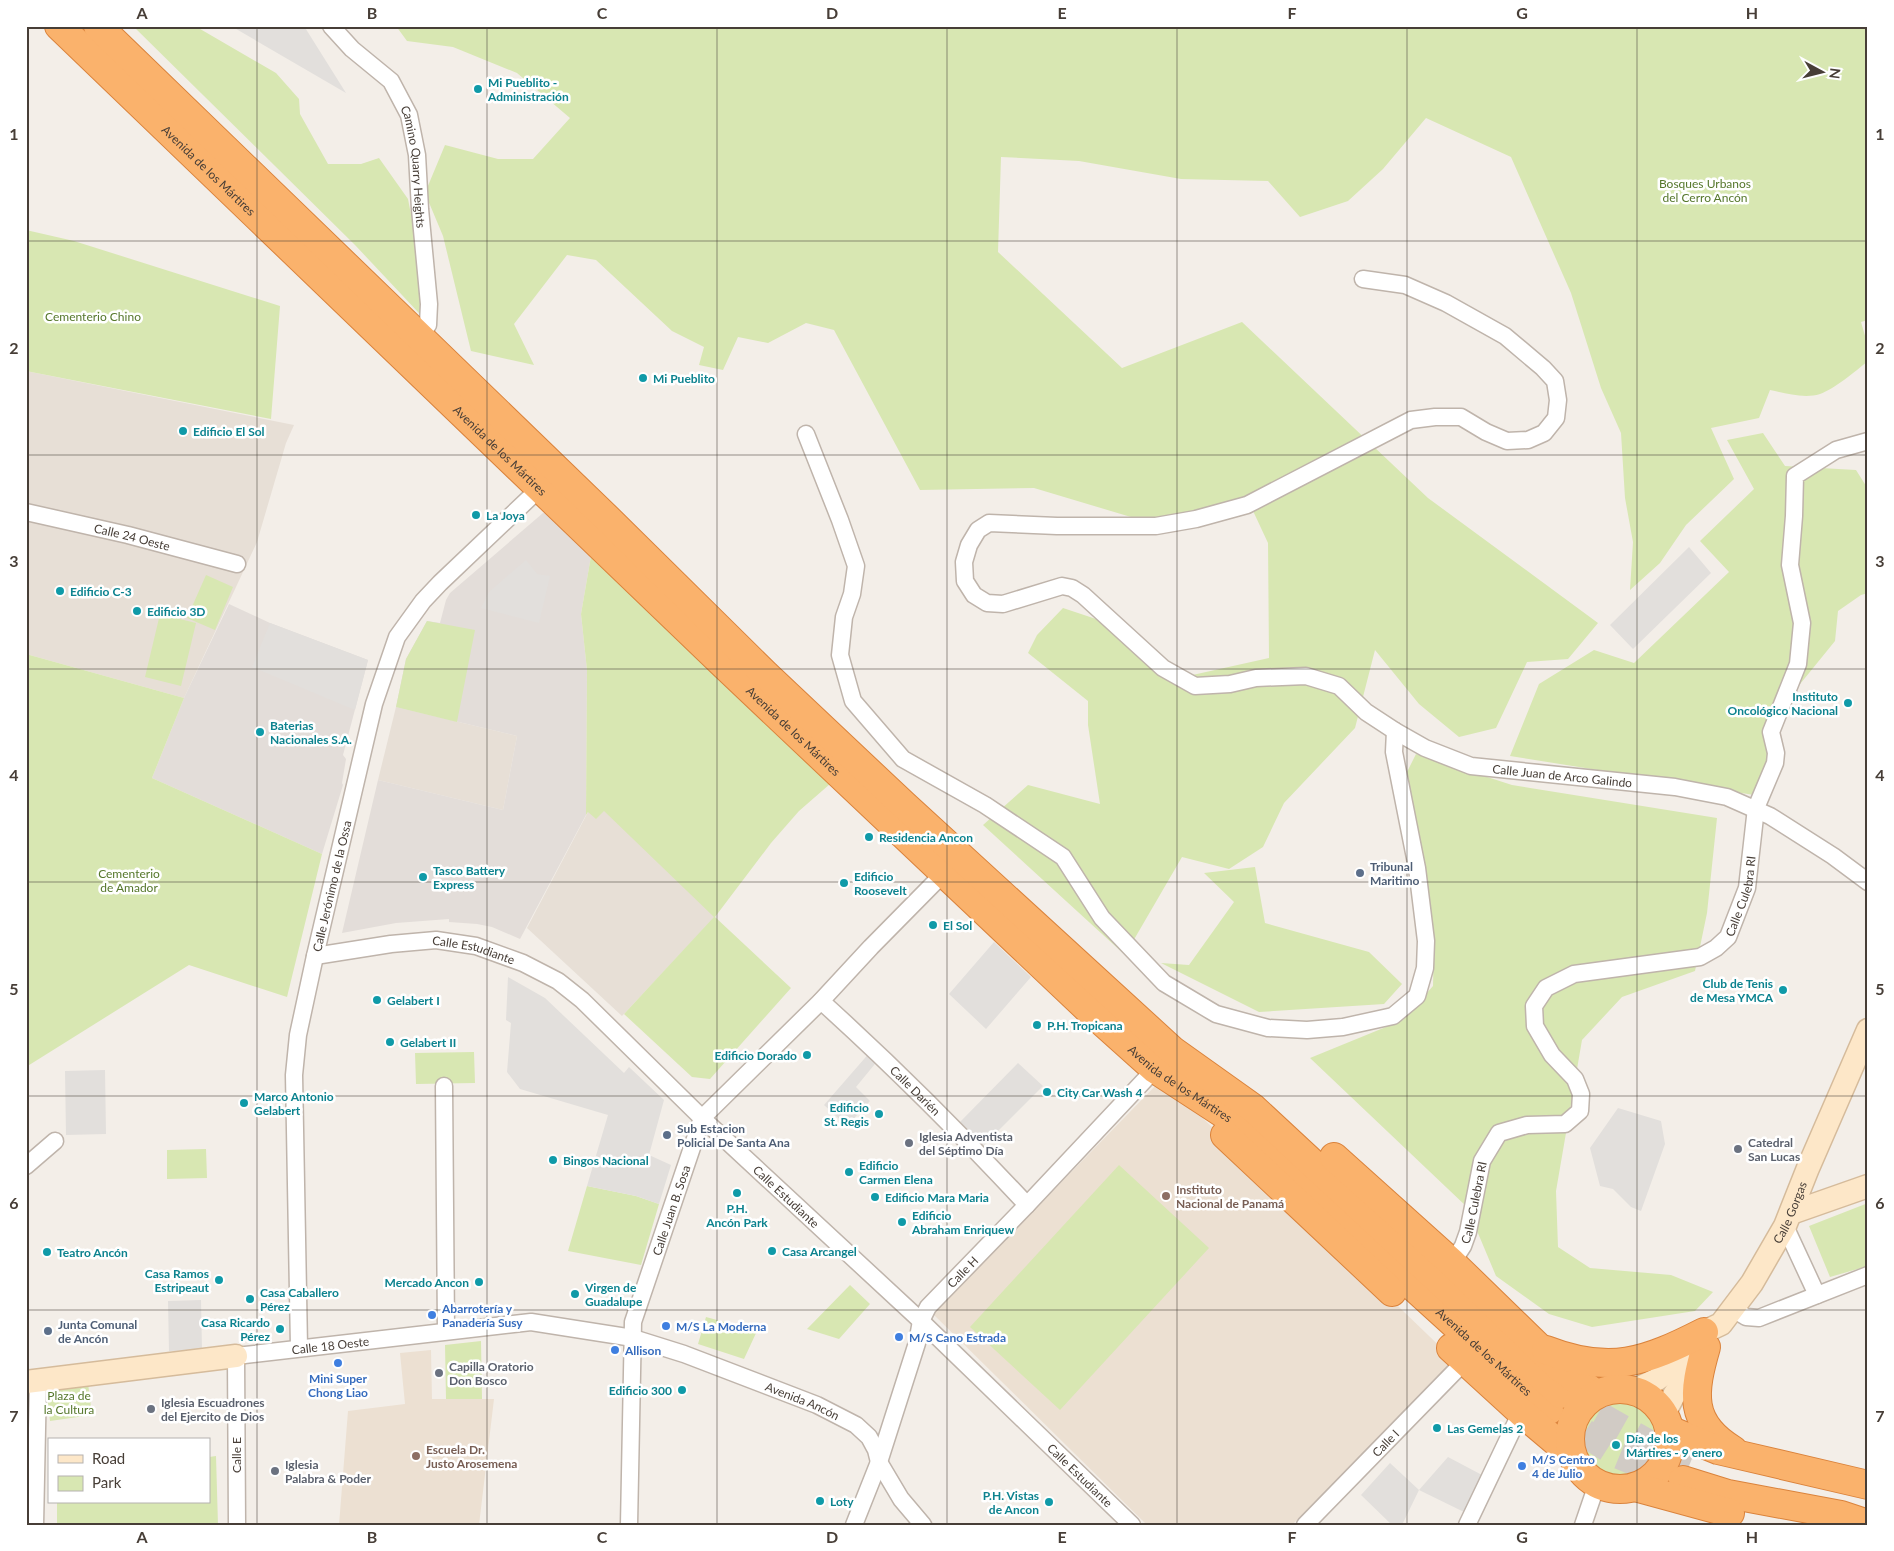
<svg xmlns="http://www.w3.org/2000/svg" width="1894" height="1551" viewBox="0 0 1894 1551" font-family="Lato,sans-serif">
<style>
.residential{fill:#e7dfd6}
.industrial{fill:#e3ddd9}
.education{fill:#ece0d2}
.green{fill:#d8e7b2}
.parking{fill:#e2dfdc}
.lines{fill:none;stroke-linecap:round;stroke-linejoin:round}
.highway-tunnel{stroke:#d1cbc5;stroke-width:28;stroke-dasharray:28 14;stroke-linecap:butt}
.street-casing{stroke:#bfb4ab;stroke-width:19}
.secondary-casing{stroke:#d5bb9b;stroke-width:25}
.highway-casing{stroke:#da833c;stroke-width:30}
.street{stroke:#fff;stroke-width:16}
.secondary{stroke:#fde7c8;stroke-width:22}
.highway{stroke:#fab26c;stroke-width:28}
.grid{fill:none;stroke:#473e37;stroke-width:1;stroke-opacity:0.55}
.culture-dot{fill:#0f9aa8;stroke:#fff;stroke-width:2}
.service-dot{fill:#5c6f8a;stroke:#fff;stroke-width:2}
.worship-dot{fill:#6b7280;stroke:#fff;stroke-width:2}
.education-dot{fill:#8d6e63;stroke:#fff;stroke-width:2}
.shop-dot{fill:#3f7fe0;stroke:#fff;stroke-width:2}
.labels{text-anchor:middle;dominant-baseline:central;stroke-width:5;stroke-linejoin:round;paint-order:stroke}
.culture-label{font-size:12px;font-weight:bold;fill:#0d838f;stroke:#fff;text-anchor:start}
.street-label{font-size:12px;fill:#473e37;stroke:#fff}
.park-label{font-size:12px;fill:#55772b;stroke:#fff}
.service-label{font-size:12px;font-weight:bold;fill:#4e5e75;stroke:#fff;text-anchor:start}
.worship-label{font-size:12px;font-weight:bold;fill:#5b616d;stroke:#fff;text-anchor:start}
.education-label{font-size:12px;font-weight:bold;fill:#785e54;stroke:#fff;text-anchor:start}
.shop-label{font-size:12px;font-weight:bold;fill:#366cbe;stroke:#fff;text-anchor:start}
.neatline{fill:none;stroke:#473e37;stroke-width:2}
.grid-label{font-size:16px;text-anchor:middle;font-weight:bold;fill:#473e37}
</style>
<rect width="100%" height="100%" fill="#f3eee8"/>
<!-- residential -->
<path class="residential" d="M26,371L294,425L286,443L257,542L184,698L26,654Z
M396,707L517,736L503,810L378,780Z
M604,810L715,917L622,1016L527,928L588,812Z"/>
<!-- industrial -->
<path class="industrial" d="M543,513H547L591,556L581,614L587,670L586,815L520,939L492,927L477,924L449,922V919L396,923L342,933L378,780L503,810L517,736L396,707L406,659L427,621L440,623L446,600L450,593Z
M229,604L270,623L368,660L343,755L346,759L342,783L343,785L322,854L152,778L184,698Z"/>
<!-- education -->
<path class="education" d="M1162,1079L1454,1360L1292,1525H1147L933,1314Z
M431,1350L432,1399H494L479,1525H339L348,1411L405,1404L400,1353Z"/>
<!-- green -->
<path class="green" d="M133,26H195L276,73L299,99L300,114L328,164H361L379,158L408,199L433,328L355,245Z
M396,26H1868V320L1861,322L1868,346V361C1856,371 1834,389 1820,394C1804,399 1785,393 1770,390L1759,418L1711,428L1734,479L1686,525L1660,563L1630,590L1633,542L1625,498L1621,433L1601,388L1571,293L1511,157L1426,118L1383,169L1348,201L1300,217L1268,181L1181,179L1079,161L1001,157L998,252L1122,368L1242,322L1428,498L1598,623L1568,659L1527,662L1496,728L1459,737L1419,704L1375,650L1355,728L1284,803L1263,847L1229,869L1182,857L1125,955L983,825L1028,785L1100,804L1088,725V701L1028,653L1037,635L1063,608L1117,626L1179,678L1269,658L1268,543L1247,498L1151,523L1034,488L920,490L834,330L806,323L768,343L738,337L723,370L699,365L704,347L672,331L596,260L567,255L514,324L534,365L471,351L443,236L425,193L445,145L498,159H533L570,118L517,73L453,47L407,41Z
M26,230L74,241L280,306L271,419L26,371Z
M1763,433L1785,466L1856,470L1868,489V593L1861,595L1838,611L1835,641L1771,720L1770,770L1754,795L1510,756L1539,684L1594,650L1634,663L1729,572L1700,541L1754,489L1727,440Z
M591,556L830,784L799,811L771,843L715,917L791,988L710,1079L692,1077L624,1014L714,917L604,811L596,819L588,812L586,815L587,670L581,614Z
M206,575L233,587L215,630L187,618Z
M160,614L196,623L181,686L145,677Z
M427,621L475,630L457,722L396,707L406,659Z
M26,654L184,698L152,778L322,854L287,997L189,965L26,1067Z
M1416,754L1512,785L1717,818L1707,913L1695,971L1622,997L1582,1040L1556,1191L1558,1247L1590,1268L1671,1275L1713,1292L1695,1311L1592,1327L1549,1314L1496,1276L1467,1207L1310,1058L1403,1020L1433,986L1434,940L1406,774Z
M1255,867L1265,923L1369,952L1402,984L1384,1004L1259,1012L1161,963L1189,965L1234,902L1204,873Z
M474,1052L475,1083L416,1084L415,1053Z
M206,1149L207,1178L167,1179V1150Z
M1119,1165L1209,1248L1060,1410L970,1327Z
M587,1186L636,1196L659,1204L641,1265L568,1251Z
M1868,1203V1266L1830,1277L1809,1226Z
M850,1285L870,1304L839,1339L807,1329Z
M706,1317L757,1331L744,1359L698,1344Z
M481,1341L482,1399H446L445,1345Z
M88,1383L92,1415L50,1421L47,1396L54,1387Z
M1582 1439a38 38 0 1 1 76 0a38 38 0 1 1-76 0Z
M216,1456L218,1525H57V1502H209V1457Z"/>
<!-- parking -->
<path class="parking" d="M231,26H304L346,93Z
M1689,547L1711,573L1633,649L1610,625Z
M526,560L537,574L550,576L539,623L481,608L489,592Z
M270,623L368,660L355,710L252,667Z
M994,942L1031,977L986,1029L949,994Z
M508,977L545,998L624,1073L629,1067L664,1100L649,1155L671,1165L659,1204L636,1196L587,1186L608,1115L520,1089L507,1072L511,1023L506,1020Z
M871,1051L879,1059L856,1087L870,1101L847,1126L824,1105Z
M1018,1063L1043,1086L984,1145L960,1122Z
M105,1070L106,1134L66,1135L65,1071Z
M1618,1108L1661,1121L1665,1144L1641,1211L1631,1207L1613,1189L1600,1186L1590,1148Z
M201,1300L202,1350L169,1351L168,1301Z
M1448,1457L1482,1475L1464,1512L1419,1490L1402,1525H1392L1361,1495L1390,1463L1419,1490Z"/>
<g class="lines">
<!-- highway-tunnel -->
<path class="highway-tunnel" d="M1561,1394L1651,1445L1691,1461
M1549,1410L1619,1455L1648,1467L1683,1480"/>
<defs>
<g id="street">
<path id="s1" d="M331,26L352,49L391,81L409,115L417,155L420,209L429,304L428,325L419,336"/>
<path id="s2" d="M1363,279L1405,285L1446,303L1505,336L1543,368L1555,381L1558,400L1556,418L1544,433L1528,440L1507,441L1486,432L1461,417H1435L1411,420L1247,505L1196,519L1156,526H1057L989,523L978,530L969,545L964,562L965,581L974,595L987,603L1003,604L1062,586L1072,588L1083,595L1163,668L1195,686L1230,684L1256,678L1306,676L1339,686L1366,712L1395,731L1425,748L1471,766L1675,787L1727,797L1770,816L1833,856L1868,882"/>
<path d="M806,434L840,520L856,566L852,594L844,617L840,655L853,701L903,759L985,805L1063,857L1102,918L1164,983L1216,1014L1268,1028L1307,1030L1343,1027L1393,1016L1417,996L1425,968L1426,941L1417,868L1394,752L1395,731"/>
<path id="s3" d="M26,512L128,535L237,564"/>
<path id="s4" d="M315,956L391,944L436,940L476,946L523,963L558,981L582,1000L702,1118L921,1321L1132,1525"/>
<path id="s5" d="M821,1001C893,1066 961,1134 1027,1205"/>
<path d="M444,1086L446,1330"/>
<path d="M26,1166L55,1141"/>
<path d="M1785,1226L1817,1295"/>
<path id="s6" d="M1452,1263L1463,1246L1468,1232L1482,1161L1499,1133L1527,1125L1565,1124L1580,1111L1581,1094L1575,1079L1552,1055L1535,1026L1534,1006L1546,988L1574,974L1700,957L1716,948L1728,937L1747,888L1756,808L1775,763L1776,753L1771,732L1798,664L1802,623L1790,565L1794,516L1795,476L1836,450L1868,441"/>
<path d="M1733,1309L1746,1317L1759,1318L1868,1275"/>
<path id="s7" d="M299,1347L294,1075L298,1035L315,956L374,704L397,637L423,601L440,583L540,488"/>
<path d="M35,1525L38,1381"/>
<path id="s8" d="M237,1525L236,1356L531,1322L633,1338L684,1354L817,1405L856,1425L869,1437L876,1450L879,1462L901,1499L923,1525"/>
<path id="s9" d="M629,1525L633,1322L702,1118L821,1001L871,947L944,873"/>
<path id="s10" d="M854,1525L879,1462L917,1343L921,1321L928,1307L1027,1205L1155,1069"/>
<path id="s11" d="M1305,1525L1465,1361"/>
<path d="M1467,1525L1521,1412"/>
<path d="M1583,1525L1597,1484"/>
</g>
<g id="secondary">
<path d="M1791,1213L1868,1186"/>
<path d="M26,1382L236,1356"/>
<path id="s12" d="M1635,1390L1656,1380L1673,1368L1704,1332L1721,1324L1752,1283L1785,1226L1808,1168L1868,1030"/>
<path d="M1664,1414L1674,1395L1701,1355"/>
</g>
<g id="highway">
<path id="s13" d="M59,26L723,664L1088,1009L1155,1069L1230,1118L1287,1164L1409,1283L1549,1410"/>
<path d="M98,26L610,521L766,675L904,805L1173,1051L1253,1108L1561,1394"/>
<path d="M1225,1135L1392,1292"/>
<path d="M1334,1157L1452,1263L1558,1366L1596,1394"/>
<path d="M1706,1347C1693,1392 1688,1423 1733,1450"/>
<path d="M1451,1348L1521,1412L1572,1455"/>
<path d="M1546,1350C1610,1375 1645,1362 1704,1332"/>
<circle cx="1620" cy="1439" r="50"/>
<path d="M1669,1430L1718,1450L1868,1485"/>
<path d="M1683,1480L1728,1494L1841,1515L1868,1524"/>
<path d="M1635,1487L1730,1513"/>
</g>
</defs>
<!-- street casing -->
<use href="#street" class="street-casing"/>
<!-- secondary casing -->
<use href="#secondary" class="secondary-casing"/>
<!-- highway casing -->
<use href="#highway" class="highway-casing"/>
<!-- street -->
<use href="#street" class="street"/>
<!-- secondary -->
<use href="#secondary" class="secondary"/>
<!-- highway -->
<use href="#highway" class="highway"/>
</g>
<!-- grid -->
<path class="grid" d="M257,26V1525M487,26V1525M717,26V1525M947,26V1525M1177,26V1525M1407,26V1525M1637,26V1525M26,241H1868M26,455H1868M26,669H1868M26,882H1868M26,1096H1868M26,1310H1868"/>
<!-- markers -->
<g class="culture-dot">
<circle cx="478" cy="89" r="5"/>
<circle cx="643" cy="378" r="5"/>
<circle cx="183" cy="431" r="5"/>
<circle cx="476" cy="515" r="5"/>
<circle cx="60" cy="591" r="5"/>
<circle cx="137" cy="611" r="5"/>
<circle cx="1848" cy="703" r="5"/>
<circle cx="260" cy="732" r="5"/>
<circle cx="869" cy="837" r="5"/>
<circle cx="423" cy="877" r="5"/>
<circle cx="844" cy="883" r="5"/>
<circle cx="933" cy="925" r="5"/>
<circle cx="1783" cy="990" r="5"/>
<circle cx="377" cy="1000" r="5"/>
<circle cx="1037" cy="1025" r="5"/>
<circle cx="390" cy="1042" r="5"/>
<circle cx="807" cy="1055" r="5"/>
<circle cx="1047" cy="1092" r="5"/>
<circle cx="244" cy="1103" r="5"/>
<circle cx="879" cy="1114" r="5"/>
<circle cx="553" cy="1160" r="5"/>
<circle cx="849" cy="1172" r="5"/>
<circle cx="737" cy="1193" r="5"/>
<circle cx="875" cy="1197" r="5"/>
<circle cx="902" cy="1222" r="5"/>
<circle cx="772" cy="1251" r="5"/>
<circle cx="47" cy="1252" r="5"/>
<circle cx="219" cy="1280" r="5"/>
<circle cx="479" cy="1282" r="5"/>
<circle cx="575" cy="1294" r="5"/>
<circle cx="250" cy="1299" r="5"/>
<circle cx="280" cy="1329" r="5"/>
<circle cx="682" cy="1390" r="5"/>
<circle cx="1437" cy="1428" r="5"/>
<circle cx="1616" cy="1445" r="5"/>
<circle cx="820" cy="1501" r="5"/>
<circle cx="1049" cy="1502" r="5"/>
</g>
<g class="service-dot">
<circle cx="1360" cy="873" r="5"/>
<circle cx="667" cy="1135" r="5"/>
<circle cx="48" cy="1331" r="5"/>
</g>
<g class="worship-dot">
<circle cx="909" cy="1143" r="5"/>
<circle cx="1738" cy="1149" r="5"/>
<circle cx="439" cy="1373" r="5"/>
<circle cx="151" cy="1409" r="5"/>
<circle cx="275" cy="1471" r="5"/>
</g>
<g class="education-dot">
<circle cx="1166" cy="1196" r="5"/>
<circle cx="416" cy="1456" r="5"/>
</g>
<g class="shop-dot">
<circle cx="432" cy="1315" r="5"/>
<circle cx="666" cy="1326" r="5"/>
<circle cx="899" cy="1337" r="5"/>
<circle cx="615" cy="1350" r="5"/>
<circle cx="338" cy="1363" r="5"/>
<circle cx="1522" cy="1466" r="5"/>
</g>
<g class="labels">
<!-- culture labels -->
<g class="culture-label">
<text x="488" y="82">Mi Pueblito -<tspan x="488" dy="14">Administración</tspan></text>
<text x="653" y="378">Mi Pueblito</text>
<text x="193" y="431">Edificio El Sol</text>
<text x="486" y="515">La Joya</text>
<text x="70" y="591">Edificio C-3</text>
<text x="147" y="611">Edificio 3D</text>
<text x="1838" y="696" text-anchor="end">Instituto<tspan x="1838" dy="14">Oncológico Nacional</tspan></text>
<text x="270" y="725">Baterias<tspan x="270" dy="14">Nacionales S.A.</tspan></text>
<text x="879" y="837">Residencia Ancon</text>
<text x="433" y="870">Tasco Battery<tspan x="433" dy="14">Express</tspan></text>
<text x="854" y="876">Edificio<tspan x="854" dy="14">Roosevelt</tspan></text>
<text x="943" y="925">El Sol</text>
<text x="1773" y="983" text-anchor="end">Club de Tenis<tspan x="1773" dy="14">de Mesa YMCA</tspan></text>
<text x="387" y="1000">Gelabert I</text>
<text x="1047" y="1025">P.H. Tropicana</text>
<text x="400" y="1042">Gelabert II</text>
<text x="797" y="1055" text-anchor="end">Edificio Dorado</text>
<text x="1057" y="1092">City Car Wash 4</text>
<text x="254" y="1096">Marco Antonio<tspan x="254" dy="14">Gelabert</tspan></text>
<text x="869" y="1107" text-anchor="end">Edificio<tspan x="869" dy="14">St. Regis</tspan></text>
<text x="563" y="1160">Bingos Nacional</text>
<text x="859" y="1165">Edificio<tspan x="859" dy="14">Carmen Elena</tspan></text>
<text x="885" y="1197">Edificio Mara Maria</text>
<text x="737" y="1208" text-anchor="middle">P.H.<tspan x="737" dy="14">Ancón Park</tspan></text>
<text x="912" y="1215">Edificio<tspan x="912" dy="14">Abraham Enriquew</tspan></text>
<text x="782" y="1251">Casa Arcangel</text>
<text x="57" y="1252">Teatro Ancón</text>
<text x="209" y="1273" text-anchor="end">Casa Ramos<tspan x="209" dy="14">Estripeaut</tspan></text>
<text x="469" y="1282" text-anchor="end">Mercado Ancon</text>
<text x="585" y="1287">Virgen de<tspan x="585" dy="14">Guadalupe</tspan></text>
<text x="260" y="1292">Casa Caballero<tspan x="260" dy="14">Pérez</tspan></text>
<text x="270" y="1322" text-anchor="end">Casa Ricardo<tspan x="270" dy="14">Pérez</tspan></text>
<text x="672" y="1390" text-anchor="end">Edificio 300</text>
<text x="1447" y="1428">Las Gemelas 2</text>
<text x="1626" y="1438">Día de los<tspan x="1626" dy="14">Mártires - 9 enero</tspan></text>
<text x="1039" y="1495" text-anchor="end">P.H. Vistas<tspan x="1039" dy="14">de Ancon</tspan></text>
<text x="830" y="1501">Loty</text>
</g>
<!-- street labels -->
<g class="street-label">
<text stroke="none"><textPath href="#s1" startOffset="172">Camino Quarry Heights</textPath></text>
<text stroke="none"><textPath href="#s13" startOffset="208">Avenida de los Mártires</textPath></text>
<text stroke="none"><textPath href="#s13" startOffset="612">Avenida de los Mártires</textPath></text>
<text stroke="none"><textPath href="#s3" startOffset="109">Calle 24 Oeste</textPath></text>
<text stroke="none"><textPath href="#s13" startOffset="1018">Avenida de los Mártires</textPath></text>
<text stroke="none"><textPath href="#s2" startOffset="1604">Calle Juan de Arco Galindo</textPath></text>
<text stroke="none"><textPath href="#s7" startOffset="465">Calle Jerónimo de la Ossa</textPath></text>
<text stroke="none"><textPath href="#s6" startOffset="605">Calle Culebra Rl</textPath></text>
<text stroke="none"><textPath href="#s4" startOffset="161">Calle Estudiante</textPath></text>
<text stroke="none"><textPath href="#s13" startOffset="1542">Avenida de los Mártires</textPath></text>
<text stroke="none"><textPath href="#s5" startOffset="130">Calle Darién</textPath></text>
<text stroke="none"><textPath href="#s4" startOffset="566">Calle Estudiante</textPath></text>
<text stroke="none"><textPath href="#s6" startOffset="65">Calle Culebra Rl</textPath></text>
<text stroke="none"><textPath href="#s9" startOffset="321">Calle Juan B. Sosa</textPath></text>
<text stroke="none"><textPath href="#s12" startOffset="242">Calle Gorgas</textPath></text>
<text stroke="none"><textPath href="#s10" startOffset="280">Calle H</textPath></text>
<text stroke="none"><textPath href="#s8" startOffset="264">Calle 18 Oeste</textPath></text>
<text stroke="none"><textPath href="#s13" startOffset="1948">Avenida de los Mártires</textPath></text>
<text stroke="none"><textPath href="#s8" startOffset="750">Avenida Ancón</textPath></text>
<text stroke="none"><textPath href="#s11" startOffset="115">Calle I</textPath></text>
<text transform="translate(236 1455) rotate(-90)">Calle E</text>
<text stroke="none"><textPath href="#s4" startOffset="971">Calle Estudiante</textPath></text>
</g>
<!-- park labels -->
<g class="park-label">
<text x="1705" y="183">Bosques Urbanos<tspan x="1705" dy="14">del Cerro Ancón</tspan></text>
<text x="93" y="316">Cementerio Chino</text>
<text x="129" y="873">Cementerio<tspan x="129" dy="14">de Amador</tspan></text>
<text x="69" y="1395">Plaza de<tspan x="69" dy="14">la Cultura</tspan></text>
</g>
<!-- service labels -->
<g class="service-label">
<text x="1370" y="866">Tribunal<tspan x="1370" dy="14">Maritimo</tspan></text>
<text x="677" y="1128">Sub Estacion<tspan x="677" dy="14">Policial De Santa Ana</tspan></text>
<text x="58" y="1324">Junta Comunal<tspan x="58" dy="14">de Ancón</tspan></text>
</g>
<!-- worship labels -->
<g class="worship-label">
<text x="919" y="1136">Iglesia Adventista<tspan x="919" dy="14">del Séptimo Día</tspan></text>
<text x="1748" y="1142">Catedral<tspan x="1748" dy="14">San Lucas</tspan></text>
<text x="449" y="1366">Capilla Oratorio<tspan x="449" dy="14">Don Bosco</tspan></text>
<text x="161" y="1402">Iglesia Escuadrones<tspan x="161" dy="14">del Ejercito de Dios</tspan></text>
<text x="285" y="1464">Iglesia<tspan x="285" dy="14">Palabra &amp; Poder</tspan></text>
</g>
<!-- education labels -->
<g class="education-label">
<text x="1176" y="1189">Instituto<tspan x="1176" dy="14">Nacional de Panamá</tspan></text>
<text x="426" y="1449">Escuela Dr.<tspan x="426" dy="14">Justo Arosemena</tspan></text>
</g>
<!-- shop labels -->
<g class="shop-label">
<text x="442" y="1308">Abarrotería y<tspan x="442" dy="14">Panadería Susy</tspan></text>
<text x="676" y="1326">M/S La Moderna</text>
<text x="909" y="1337">M/S Cano Estrada</text>
<text x="625" y="1350">Allison</text>
<text x="338" y="1378" text-anchor="middle">Mini Super<tspan x="338" dy="14">Chong Liao</tspan></text>
<text x="1532" y="1459">M/S Centro<tspan x="1532" dy="14">4 de Julio</tspan></text>
</g>
</g>
<!-- border -->
<rect width="1894" height="1551" fill="none" stroke="#ffffff" stroke-width="55"/>
<!-- legend -->
<rect x="48" y="1438" width="162" height="65" fill="#ffffff" stroke="#b5b2af"/>
<rect x="58" y="1455" width="25" height="8" fill="#fde7c8" stroke="#b5b2af"/>
<text x="92" y="1464" font-size="15" fill="#473e37">Road</text>
<rect x="58" y="1476" width="25" height="15" fill="#d8e7b2" stroke="#b5b2af"/>
<text x="92" y="1488" font-size="15" fill="#473e37">Park</text>
<!-- north arrow -->
<g transform="translate(1822 72) rotate(97)" stroke="#ffffff" stroke-width="4" paint-order="stroke">
<path d="M0-4L9 19L0 12L-9 19Z" fill="#473e37"/>
<text y="-8" font-size="14" font-weight="bold" text-anchor="middle" fill="#473e37">N</text>
</g>
<rect x="28" y="28" width="1838" height="1496" class="neatline"/>
<g class="grid-label">
<text x="142" y="19">A</text>
<text x="372" y="19">B</text>
<text x="602" y="19">C</text>
<text x="832" y="19">D</text>
<text x="1062" y="19">E</text>
<text x="1292" y="19">F</text>
<text x="1522" y="19">G</text>
<text x="1752" y="19">H</text>
<text x="14" y="140">1</text>
<text x="1880" y="140">1</text>
<text x="14" y="354">2</text>
<text x="1880" y="354">2</text>
<text x="14" y="567">3</text>
<text x="1880" y="567">3</text>
<text x="14" y="781">4</text>
<text x="1880" y="781">4</text>
<text x="14" y="995">5</text>
<text x="1880" y="995">5</text>
<text x="14" y="1209">6</text>
<text x="1880" y="1209">6</text>
<text x="14" y="1422">7</text>
<text x="1880" y="1422">7</text>
<text x="142" y="1543">A</text>
<text x="372" y="1543">B</text>
<text x="602" y="1543">C</text>
<text x="832" y="1543">D</text>
<text x="1062" y="1543">E</text>
<text x="1292" y="1543">F</text>
<text x="1522" y="1543">G</text>
<text x="1752" y="1543">H</text>
</g>
</svg>
